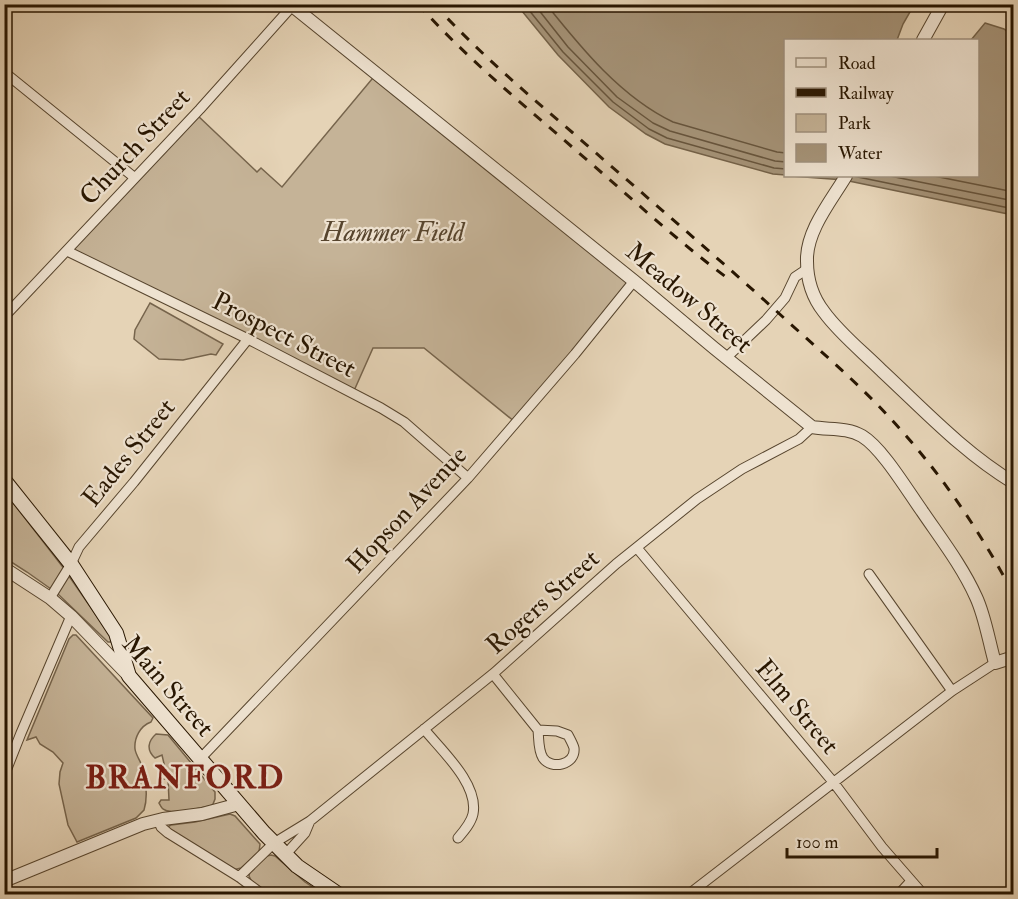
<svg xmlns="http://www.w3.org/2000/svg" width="1018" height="899" viewBox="0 0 1018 899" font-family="'IM FELL Double Pica',serif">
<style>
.green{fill:#c5b397;stroke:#76644c;stroke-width:1.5}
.water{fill:#a59378;stroke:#736148;stroke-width:1.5}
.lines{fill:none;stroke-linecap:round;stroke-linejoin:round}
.shore{stroke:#66543c;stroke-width:1.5}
.minor-casing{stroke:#57452e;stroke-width:11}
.tertiary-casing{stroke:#57452e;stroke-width:14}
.secondary-casing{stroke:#281601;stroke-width:16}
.minor{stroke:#eee2d0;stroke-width:9}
.tertiary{stroke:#eee2d0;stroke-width:12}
.secondary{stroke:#eee2d0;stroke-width:14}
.rail{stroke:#281601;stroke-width:3;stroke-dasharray:10 10;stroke-linecap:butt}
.labels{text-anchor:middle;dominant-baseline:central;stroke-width:4.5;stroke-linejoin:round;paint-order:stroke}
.street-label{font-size:26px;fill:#281601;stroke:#eee2d0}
.park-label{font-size:26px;font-style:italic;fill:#57452e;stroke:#eee2d0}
.district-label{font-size:32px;font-weight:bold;letter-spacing:1.5px;fill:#7a1f14;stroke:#eee2d0}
</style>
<rect width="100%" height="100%" fill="#e5d3b6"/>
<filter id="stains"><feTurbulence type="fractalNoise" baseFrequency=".00333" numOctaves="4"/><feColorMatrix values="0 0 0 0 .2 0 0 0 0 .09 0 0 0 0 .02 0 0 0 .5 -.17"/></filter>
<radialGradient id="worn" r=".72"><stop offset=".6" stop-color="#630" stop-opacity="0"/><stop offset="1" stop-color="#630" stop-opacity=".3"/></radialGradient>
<!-- green -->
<path class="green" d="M377,73L634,281L515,422L424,348H373L353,393L67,251L196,114L257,172L261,168L282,187Z
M150,303L223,344L216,355L211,354L183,360L159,359L134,339L135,330Z
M4,491L62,566L112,638V642H108L58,594L27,572L5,558Z
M73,635H76L153,718L151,722C140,726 134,738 135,749C136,756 141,761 142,767C146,781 148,797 144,810L136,818L77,842L68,825L59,784L60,772L63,763L53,752L40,744L36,737L27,740L69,639Z
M156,734L168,735L215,792V799L213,804L210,806C199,808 174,815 165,810C161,809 161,806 159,803L161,800H169L168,779H160L159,776L161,774L166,772L162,755L155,758C146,750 148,741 156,734Z
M230,814L235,816L260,844L259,852L241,868L233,870L168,829L169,826L171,825L195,822Z
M271,855L275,856L305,882L323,894H268L253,884L249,876L250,871L267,856Z"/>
<!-- water -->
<path class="water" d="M517,5H914L903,24L897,40H786L785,175L773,174L665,144L646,134L609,107L558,55Z
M985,23L1004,29L1013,36V215L844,180L791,176H978V40H971Z"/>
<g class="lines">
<!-- shore -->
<path class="shore" d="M524,4L563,52L613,102L649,129L667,138L774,168L786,169
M534,4L568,47L617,97L653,123L670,131L775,161L786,162
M546,4C582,49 621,97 673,122L777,152L786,153
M853,176L1014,209
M890,176L1014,201
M934,176L1014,192"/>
<defs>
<path id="minor" d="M4,72L135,178
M67,251L248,339L381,408L404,422L468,478
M4,317L200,109L294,4
M726,358L766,320L785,298L795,277L807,269
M637,548L834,783L882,847L923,894
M869,574L952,691
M50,598L71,564L79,547L134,482L248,339
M493,674L538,730L557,731L568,735C570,739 573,744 574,748C576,765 551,770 543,758C538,750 539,739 538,730
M424,729C441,750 479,784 473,814C471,823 464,831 458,838
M200,759L468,478L575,354L634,281
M4,776L21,733L71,616
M158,820L161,827L168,833L239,877L262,894
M285,855L305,833L310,821
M239,877L274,843L310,821L494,673L616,564L697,499L742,469L799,439L812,427
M689,894L952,691L995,663
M899,894L911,881"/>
<path id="tertiary" d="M290,4L634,281L714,348L812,427C828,430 847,427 862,436C882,448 907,490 922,511C941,539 962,566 976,597C985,616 989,642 995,663L1014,657
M923,40L943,4
M846,176C831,201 806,231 807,261C807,280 813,298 824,312C840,334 863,352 882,371C924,410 964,453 1014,483
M4,568L50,598L71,616L128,675
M4,881L143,824L163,819L202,814L239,804"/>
<path id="secondary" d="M4,480L71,564L116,633L129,676L264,833L297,866L338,894"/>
</defs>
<!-- minor casing -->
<use href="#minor" class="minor-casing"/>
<!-- tertiary casing -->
<use href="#tertiary" class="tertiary-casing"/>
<!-- secondary casing -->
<use href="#secondary" class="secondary-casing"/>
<!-- minor -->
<use href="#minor" class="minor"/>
<!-- tertiary -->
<use href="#tertiary" class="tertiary"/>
<!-- secondary -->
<use href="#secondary" class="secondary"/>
<!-- rail -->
<path class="rail" d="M418,4C467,59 524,105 579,153C628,195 675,239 726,277
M434,4C477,51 525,92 573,133C644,195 715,255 784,318C820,351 857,382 889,417C939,470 980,531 1014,595"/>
</g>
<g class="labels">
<!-- street labels -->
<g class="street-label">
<text transform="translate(135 147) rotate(-47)">Church Street</text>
<text transform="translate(689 298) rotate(40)">Meadow Street</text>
<text transform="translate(284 335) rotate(27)">Prospect Street</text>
<text transform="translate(129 453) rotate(-51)">Eades Street</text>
<text transform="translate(407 510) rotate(-47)">Hopson Avenue</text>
<text transform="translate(543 602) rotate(-42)">Rogers Street</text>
<text transform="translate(168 686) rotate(49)">Main Street</text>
<text transform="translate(797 707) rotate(50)">Elm Street</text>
</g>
<!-- park labels -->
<g class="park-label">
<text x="393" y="233">Hammer Field</text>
</g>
<!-- district labels -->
<g class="district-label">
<text x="185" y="778">BRANFORD</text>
</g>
</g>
<!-- margin -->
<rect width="1018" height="899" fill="none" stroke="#e5d3b6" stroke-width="24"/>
<rect x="6" y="6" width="1006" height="887" fill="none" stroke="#281601" stroke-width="3"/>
<rect x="12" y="12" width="994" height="875" fill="none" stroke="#281601" stroke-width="1.5"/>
<!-- legend -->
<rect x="784" y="39" width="195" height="138" fill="#eee2d0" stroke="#9f907d" stroke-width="1.5"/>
<rect x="796" y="58" width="30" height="9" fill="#eee2d0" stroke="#9f907d" stroke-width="1.5"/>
<text x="838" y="69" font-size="18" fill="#281601">Road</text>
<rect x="796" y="88" width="30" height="9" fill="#281601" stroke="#9f907d" stroke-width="1.5"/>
<text x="838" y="99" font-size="18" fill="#281601">Railway</text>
<rect x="796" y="114" width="30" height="18" fill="#c5b397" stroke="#9f907d" stroke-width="1.5"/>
<text x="838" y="129" font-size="18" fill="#281601">Park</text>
<rect x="796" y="144" width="30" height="18" fill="#a59378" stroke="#9f907d" stroke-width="1.5"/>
<text x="838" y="159" font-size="18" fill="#281601">Water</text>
<!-- scale -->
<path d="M787 848v9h150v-9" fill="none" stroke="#281601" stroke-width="3"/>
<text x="796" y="848" font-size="18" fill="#281601" stroke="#eee2d0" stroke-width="4.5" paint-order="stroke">100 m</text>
<rect width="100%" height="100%" filter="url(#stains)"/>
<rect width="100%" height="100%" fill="url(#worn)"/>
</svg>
